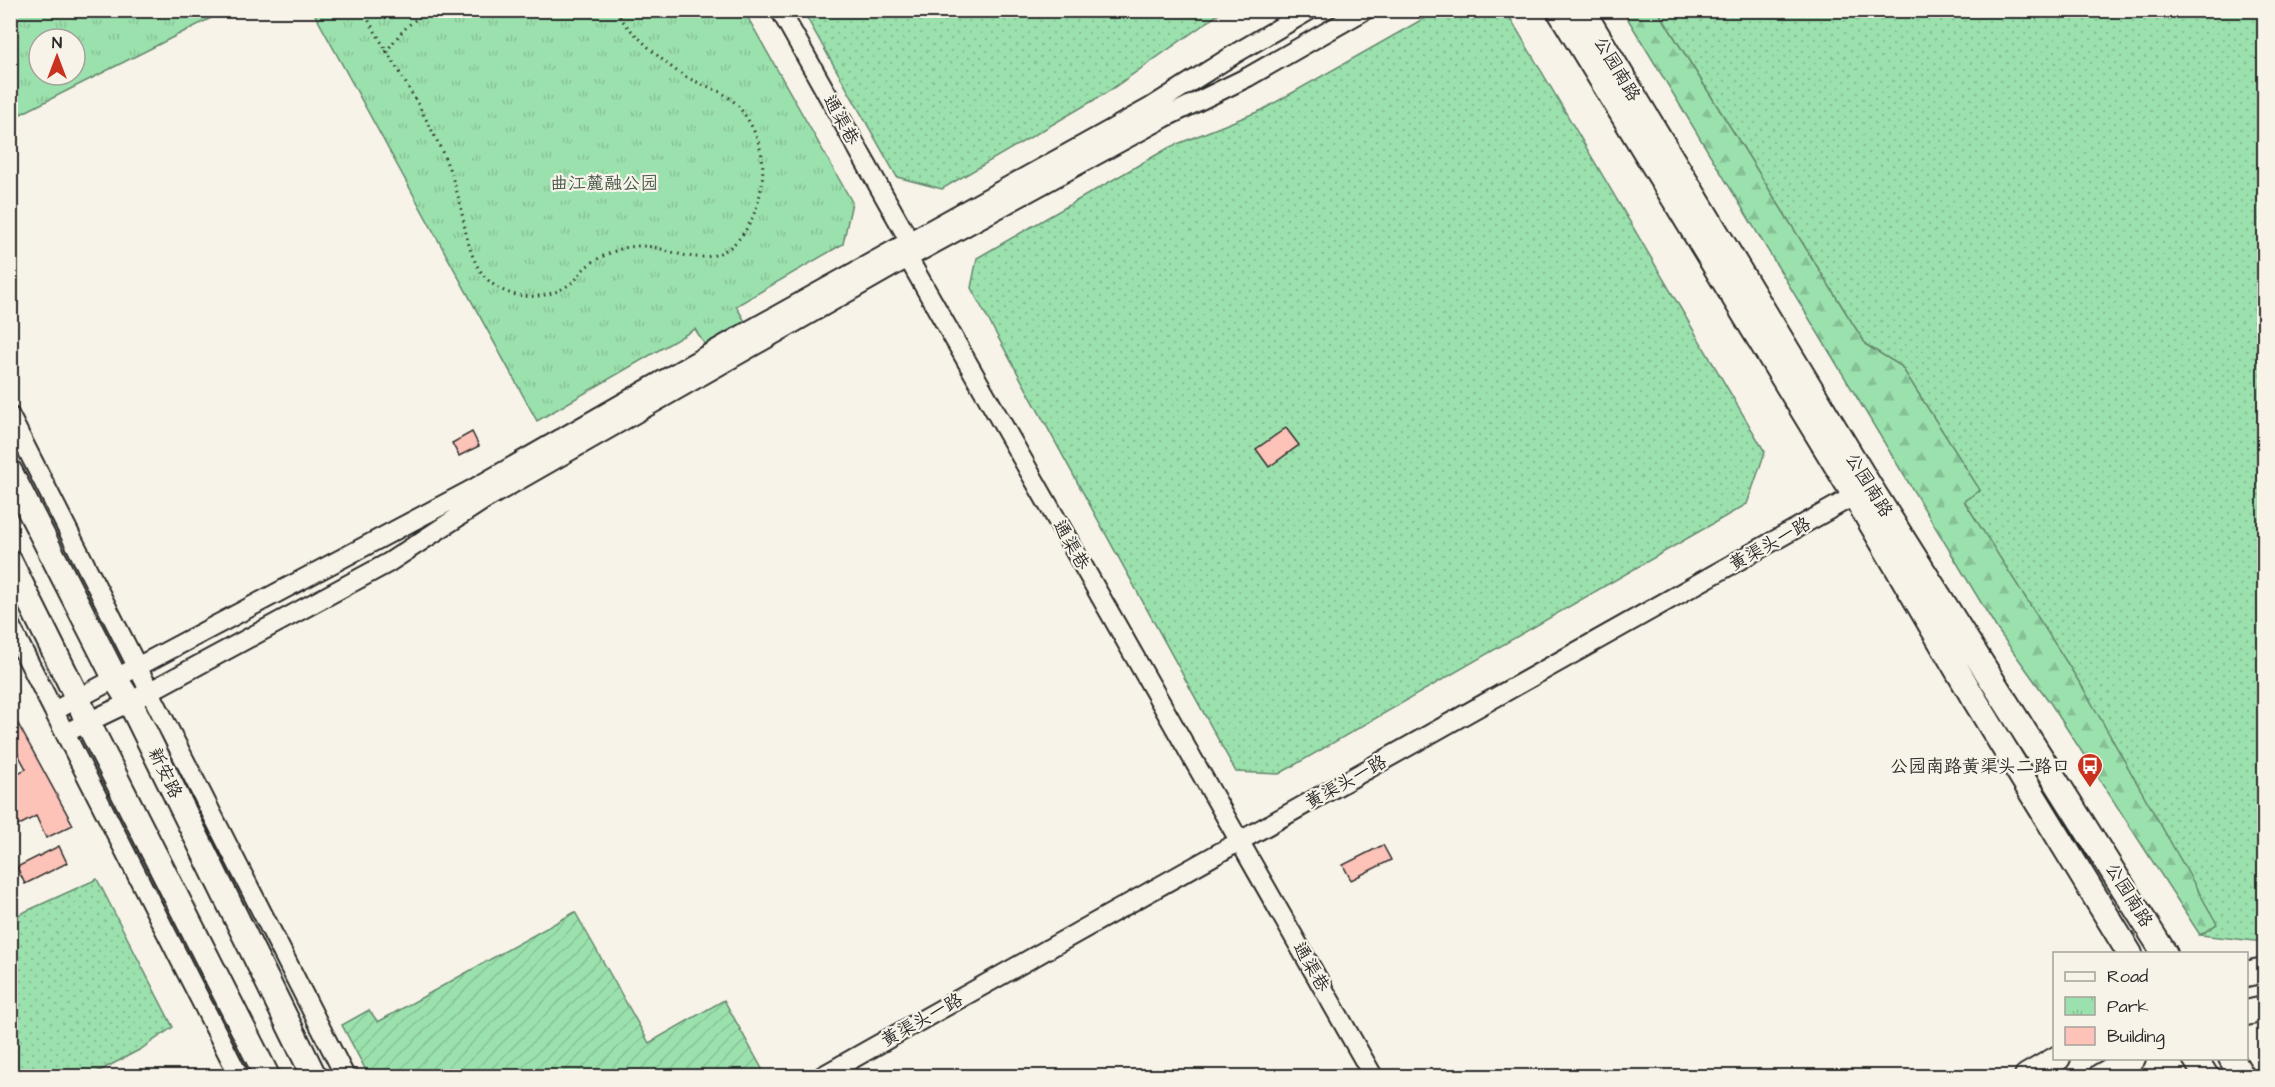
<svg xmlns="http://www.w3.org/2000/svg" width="2275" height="1087" viewBox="0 0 2275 1087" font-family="'Architects Daughter','LXGW WenKai TC',sans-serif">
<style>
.grass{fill:url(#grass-dots);stroke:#63866c;stroke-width:1.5}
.forest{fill:url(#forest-firs);stroke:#63866c;stroke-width:1.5}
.park{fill:url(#park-tufts);stroke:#63866c;stroke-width:1.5;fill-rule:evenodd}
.garden{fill:url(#garden-furrows);stroke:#63866c;stroke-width:1.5}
.building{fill:#fdc2b8;stroke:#2b2b2b;stroke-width:1.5}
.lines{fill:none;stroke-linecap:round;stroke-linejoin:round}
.minor-casing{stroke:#2b2b2b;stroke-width:22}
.major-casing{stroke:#2b2b2b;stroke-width:28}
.path{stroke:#2b2b2b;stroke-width:3;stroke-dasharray:1.5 4.5;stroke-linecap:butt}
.minor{stroke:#f7f3e8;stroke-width:18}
.major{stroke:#f7f3e8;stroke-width:24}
.labels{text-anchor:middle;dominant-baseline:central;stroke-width:4.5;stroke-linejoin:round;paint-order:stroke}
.street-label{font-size:18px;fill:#2b2b2b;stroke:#f7f3e8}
.park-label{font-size:18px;fill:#47584c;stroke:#f7f3e8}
.poi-label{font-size:18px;fill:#2b2b2b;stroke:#f7f3e8;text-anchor:end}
</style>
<defs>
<pattern id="grass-dots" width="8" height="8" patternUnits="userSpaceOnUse" patternTransform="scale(1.5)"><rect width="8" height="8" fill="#9be1ad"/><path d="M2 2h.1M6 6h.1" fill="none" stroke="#86c195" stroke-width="1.8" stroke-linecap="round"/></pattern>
<pattern id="forest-firs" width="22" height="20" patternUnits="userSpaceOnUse" patternTransform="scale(1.5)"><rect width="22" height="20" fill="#9be1ad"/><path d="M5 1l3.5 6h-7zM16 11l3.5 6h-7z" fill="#86c195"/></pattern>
<pattern id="park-tufts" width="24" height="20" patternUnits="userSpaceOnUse" patternTransform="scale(1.5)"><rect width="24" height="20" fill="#9be1ad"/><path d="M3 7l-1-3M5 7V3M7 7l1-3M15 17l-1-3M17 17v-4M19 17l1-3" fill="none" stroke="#86c195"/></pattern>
<pattern id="garden-furrows" width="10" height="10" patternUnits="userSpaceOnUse" patternTransform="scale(1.5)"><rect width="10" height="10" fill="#9be1ad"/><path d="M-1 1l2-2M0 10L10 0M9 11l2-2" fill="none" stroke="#86c195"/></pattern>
</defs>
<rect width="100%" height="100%" fill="#f7f3e8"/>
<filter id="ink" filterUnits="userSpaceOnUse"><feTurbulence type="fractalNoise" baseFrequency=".0167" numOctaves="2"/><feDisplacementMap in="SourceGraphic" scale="12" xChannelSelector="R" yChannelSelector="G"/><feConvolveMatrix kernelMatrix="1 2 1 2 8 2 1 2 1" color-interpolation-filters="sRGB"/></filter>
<g filter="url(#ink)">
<!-- grass -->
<path class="grass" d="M803,11H1223L1106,93L942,189L897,177Z
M1437,11L1509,16L1765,452L1747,504L1279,774L1236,772L971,288L977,258L1170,147L1262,110Z
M1658,11H2264V942L2200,935L2216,924L1964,500L1980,491L1901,366L1866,345Z
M97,879L173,1027L141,1049L90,1076H11V918Z"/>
<!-- forest -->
<path class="forest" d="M1623,11H1658L1866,345L1901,366L1980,490L1964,501L2083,688L2217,924L2200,935L2051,704L1997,629Z"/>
<!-- park -->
<path class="park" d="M11,10H225V11L11,119ZM39,39H75V75H39Z
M313,11H744L852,202L843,244L736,306L750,330L710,353L695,329L537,421Z"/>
<!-- garden -->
<path class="garden" d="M575,912L649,1043L724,1000L766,1076H369L342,1025L369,1010L378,1022Z"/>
<!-- building -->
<path class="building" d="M1286,428L1299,445L1269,467L1256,449Z
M472,432L479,446L459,456L452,443Z
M10,709L73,825L46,838L36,816L10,830V777L26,769L10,739Z
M1383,845L1391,860L1351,880L1343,865Z
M59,846L67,863L25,884L17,867Z"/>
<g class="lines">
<defs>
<path id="minor" d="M780,10L910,242L908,258L1373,1076
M10,416L345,1076
M10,625L239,1076
M54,711L471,490L750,330L1151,107L1238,52L1310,10
M65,733L130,702L388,563L484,500L908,258L1164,118L1248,77L1365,10
M822,1076L1866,489"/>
<path id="major" d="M1559,10L1855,496L1973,697L2130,954
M1582,10L1870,487L2165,954
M10,472L116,680L130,702L314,1076
M10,562L78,699L88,723L267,1076
M2246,974L2264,970
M2246,1013L2264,1009
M2195,1058L2206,1076
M2231,1058L2242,1076
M2027,1076L2058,1058
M2101,1076L2133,1058"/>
</defs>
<!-- minor casing -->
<use href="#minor" class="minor-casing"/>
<!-- major casing -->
<use href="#major" class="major-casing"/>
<!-- path -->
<path class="path" d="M363,10C395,69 441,132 458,196C466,225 466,258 488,280C511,303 553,301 576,279C579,276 581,271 584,269C594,259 611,252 624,248C658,240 675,259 704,257C748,254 767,194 762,157C759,135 742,103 722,93C709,86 694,82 681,74C666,64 652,51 640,39C631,30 621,22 617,10
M386,52C399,34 411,19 433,10"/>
<!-- minor -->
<use href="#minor" class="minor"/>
<!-- major -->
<use href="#major" class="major"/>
</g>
</g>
<!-- icons -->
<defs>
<symbol id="bus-pin" viewBox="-11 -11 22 30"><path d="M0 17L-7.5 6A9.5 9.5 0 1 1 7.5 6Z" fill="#c8321e" stroke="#f7f3e8"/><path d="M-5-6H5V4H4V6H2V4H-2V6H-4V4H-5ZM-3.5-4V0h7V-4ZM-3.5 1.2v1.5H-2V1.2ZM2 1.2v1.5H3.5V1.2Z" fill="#fff"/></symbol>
</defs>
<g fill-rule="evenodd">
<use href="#bus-pin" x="2075" y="751" width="30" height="40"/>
</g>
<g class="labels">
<!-- street labels -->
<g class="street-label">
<text transform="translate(1617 69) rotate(59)">公园南路</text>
<text transform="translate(841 120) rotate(61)">通渠巷</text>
<text transform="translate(1869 485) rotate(58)">公园南路</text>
<text transform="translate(1770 544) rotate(-29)">黄渠头一路</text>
<text transform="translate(1071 545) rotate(60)">通渠巷</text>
<text transform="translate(165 773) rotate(64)">新安路</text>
<text transform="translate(1346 782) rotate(-29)">黄渠头一路</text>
<text transform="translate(2129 895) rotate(58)">公园南路</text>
<text transform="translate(1311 967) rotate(60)">通渠巷</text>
<text transform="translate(922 1020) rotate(-29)">黄渠头一路</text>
</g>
<!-- park labels -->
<g class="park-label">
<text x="604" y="183">曲江麓融公园</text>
</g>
<!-- poi labels -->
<g class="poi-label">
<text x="2070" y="766">公园南路黄渠头二路口</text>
</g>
</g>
<!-- margin -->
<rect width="2275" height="1087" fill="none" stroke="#f7f3e8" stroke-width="36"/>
<rect x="18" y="18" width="2239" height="1051" fill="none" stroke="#2b2b2b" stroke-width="2" filter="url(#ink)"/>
<!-- legend -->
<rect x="2053" y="952" width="195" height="108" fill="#f7f3e8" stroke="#a5a39c" stroke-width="1.5"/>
<rect x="2065" y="972" width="30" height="9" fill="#f7f3e8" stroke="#a5a39c" stroke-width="1.5"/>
<text x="2107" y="982" font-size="18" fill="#2b2b2b">Road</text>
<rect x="2065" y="997" width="30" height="18" fill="url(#park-tufts)" stroke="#a5a39c" stroke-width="1.5"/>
<text x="2107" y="1012" font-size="18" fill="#2b2b2b">Park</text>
<rect x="2065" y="1027" width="30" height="18" fill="#fdc2b8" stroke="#a5a39c" stroke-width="1.5"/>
<text x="2107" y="1042" font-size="18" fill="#2b2b2b">Building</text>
<!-- north arrow -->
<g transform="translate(57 57)"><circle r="28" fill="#f7f3e8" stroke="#a5a39c" stroke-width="1.5"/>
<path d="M0-4.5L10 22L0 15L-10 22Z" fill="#c8321e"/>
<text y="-9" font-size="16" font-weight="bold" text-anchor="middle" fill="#2b2b2b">N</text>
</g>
</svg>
